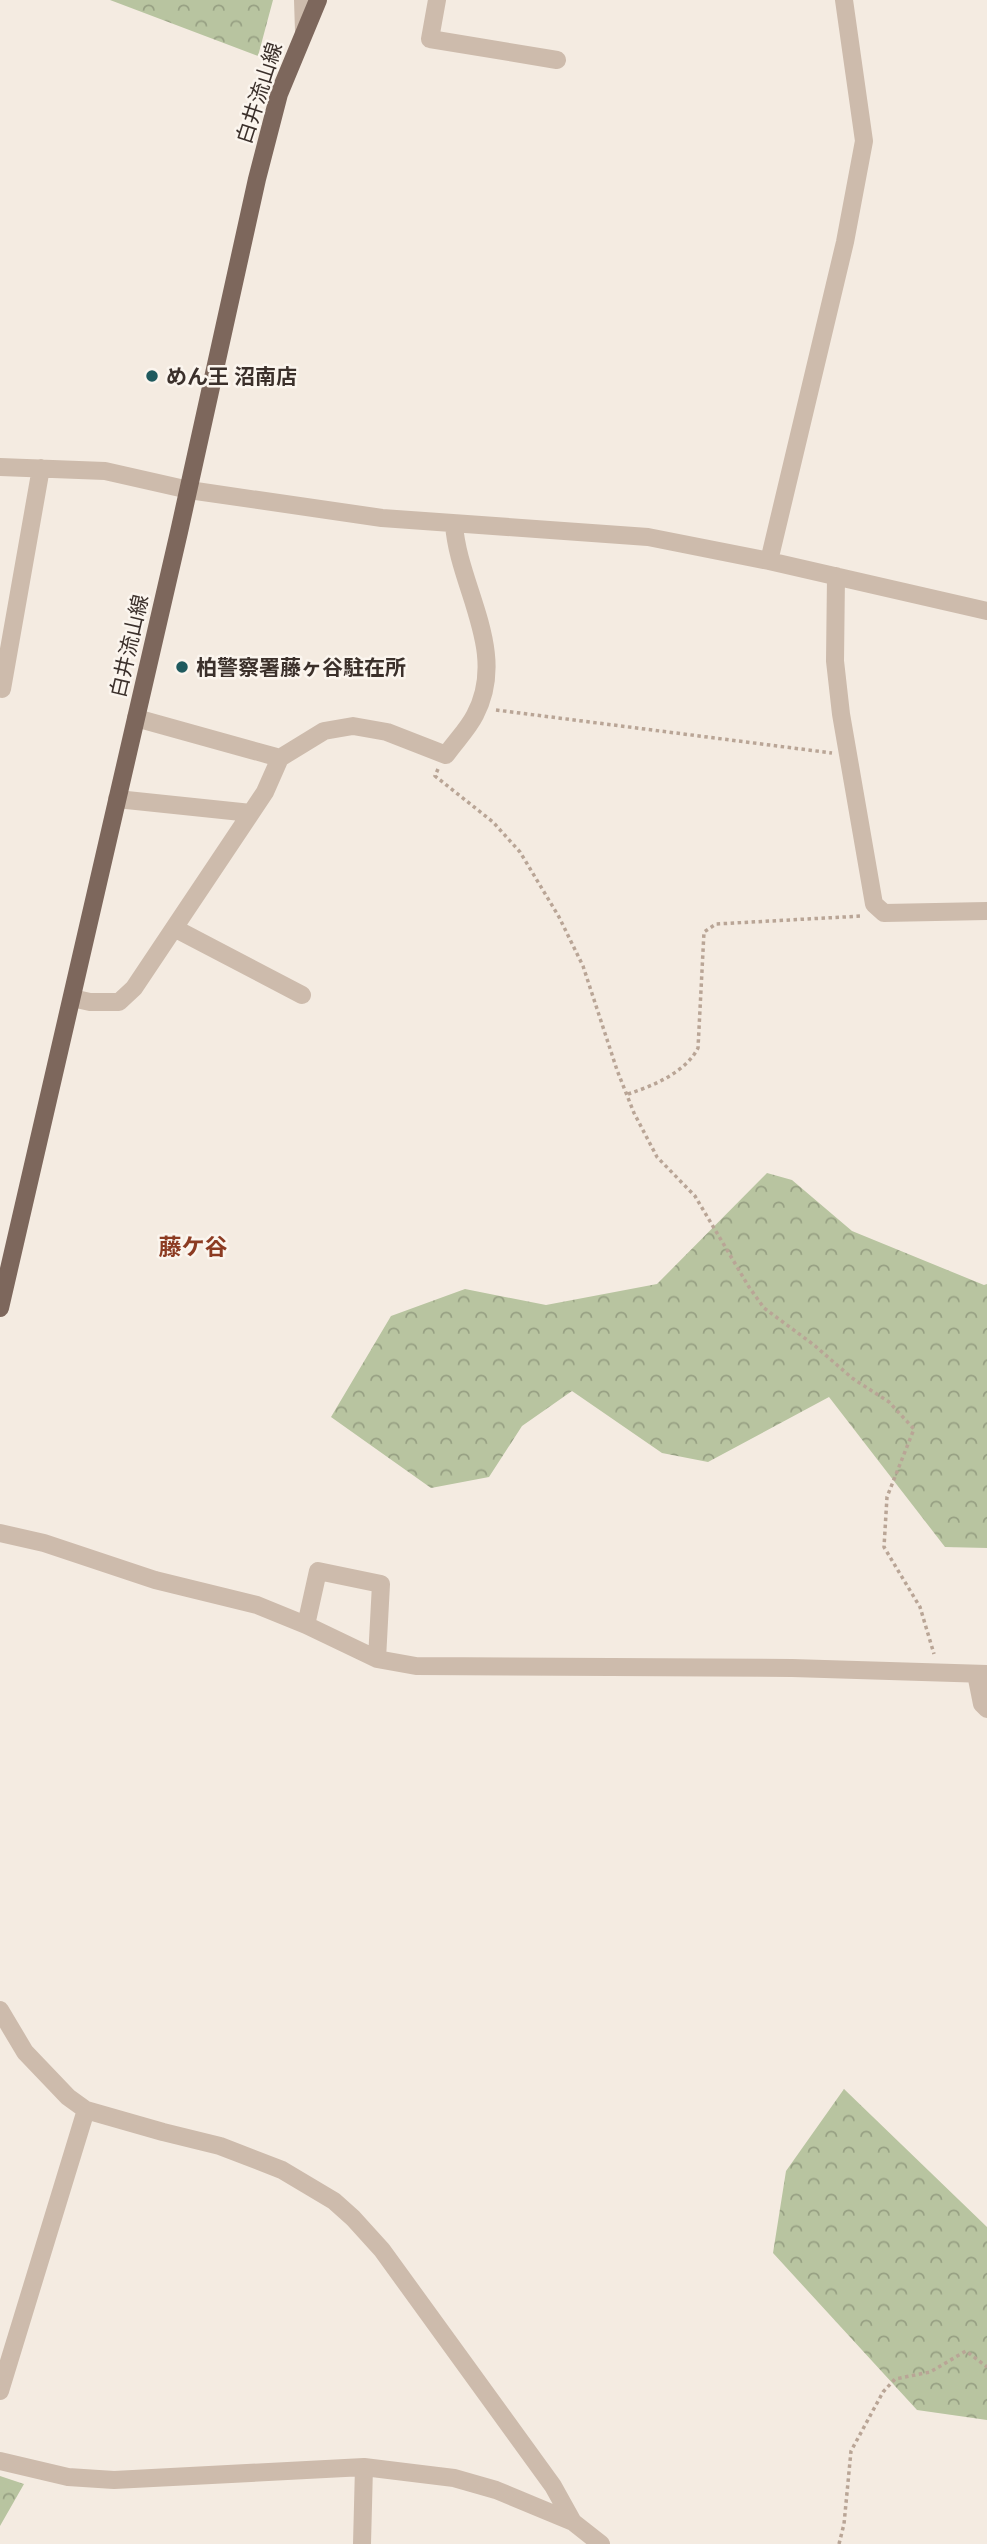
<svg xmlns="http://www.w3.org/2000/svg" width="987" height="2544" viewBox="0 0 987 2544" font-family="Raleway,'Noto Sans JP',sans-serif">
<style>
.forest{fill:url(#forest-crowns)}
.lines{fill:none;stroke-linecap:round;stroke-linejoin:round}
.path{stroke:#b9a596;stroke-width:3.5;stroke-dasharray:3.5 3.5;stroke-linecap:butt}
.minor{stroke:#cdbbac;stroke-width:18}
.major{stroke:#7d675c;stroke-width:18}
.poi-dot{fill:#1f5a5e;stroke:#fbf5ee;stroke-width:2.5}
.labels{text-anchor:middle;dominant-baseline:central;stroke-width:5;stroke-linejoin:round;paint-order:stroke}
.street-label{font-size:21px;fill:#3b302b;stroke:#fbf5ee}
.poi-label{font-size:21px;font-weight:bold;fill:#3b302b;stroke:#fbf5ee;text-anchor:start}
.neighbourhood-label{font-size:23px;font-weight:bold;fill:#8c3b22;stroke:#fbf5ee}
</style>
<defs>
<pattern id="forest-crowns" width="20" height="18" patternUnits="userSpaceOnUse" patternTransform="scale(1.75)"><rect width="20" height="18" fill="#b8c4a0"/><path d="M2 6a3 3 0 1 1 6 0M12 15a3 3 0 1 1 6 0" fill="none" stroke="#97a083"/></pattern>
</defs>
<rect width="100%" height="100%" fill="#f4ebe1"/>
<!-- forest -->
<path class="forest" d="M110,0H273L258,56Z
M767,1173L792,1180L852,1231L984,1285L987,1284V1548L945,1547L829,1397L708,1462L662,1453L572,1391L522,1426L489,1477L431,1488L331,1417L391,1316L465,1289L546,1305L657,1284Z
M844,2089L987,2227V2420L917,2410L773,2253L786,2171Z
M0,2476L24,2484L0,2526Z"/>
<g class="lines">
<!-- path -->
<path class="path" d="M496,710L832,753
M438,769L435,776L493,822L520,852L559,917L583,966L617,1070L634,1113L657,1157L695,1196L749,1287L764,1308L814,1345L852,1378L889,1402L914,1429L887,1497L884,1547L920,1607L934,1654
M628,1094C653,1086 686,1072 698,1048L704,932L716,924L862,916
M839,2544L844,2524L851,2451L883,2392L895,2379L930,2372L966,2351L987,2367"/>
<!-- minor -->
<path class="minor" d="M303,0L304,31
M437,0L430,39L557,60
M0,467L105,471L189,490L382,518L648,537L769,561L987,611
M769,561L845,242L864,141L844,0
M836,576L835,661L841,714L874,904L884,913L987,911
M2,689L41,468
M136,718L280,758
M117,799L251,813
M174,928L302,995
M72,998L90,1002H119L134,988L265,792L280,758L324,731L353,726L387,732L446,755C455,742 468,729 475,715C509,651 458,587 454,524
M0,1533L44,1543L155,1580L257,1605L306,1625L377,1659L416,1666L792,1668L987,1674
M306,1625L318,1571L381,1584L377,1659
M976,1674L982,1704L987,1709
M0,2010L25,2052L68,2097L86,2110L163,2132L220,2146L282,2170L334,2201L353,2218L382,2250L553,2486L573,2522
M0,2391L86,2110
M0,2461L68,2477L114,2480L364,2467L454,2478L496,2490L573,2522L601,2544
M362,2544L364,2467"/>
<!-- major -->
<path class="major" d="M0,1308L179,532L257,179L279,94L318,0"/>
</g>
<!-- markers -->
<g class="poi-dot">
<circle cx="152" cy="376" r="7"/>
<circle cx="182" cy="667" r="7"/>
</g>
<g class="labels">
<!-- street labels -->
<g class="street-label">
<text transform="translate(259 93) rotate(-72)">白井流山線</text>
<text transform="translate(129 646) rotate(-77)">白井流山線</text>
</g>
<!-- poi labels -->
<g class="poi-label">
<text x="166" y="376">めん王 沼南店</text>
<text x="196" y="667">柏警察署藤ヶ谷駐在所</text>
</g>
<!-- neighbourhood labels -->
<g class="neighbourhood-label">
<text x="193" y="1246">藤ケ谷</text>
</g>
</g>
</svg>
